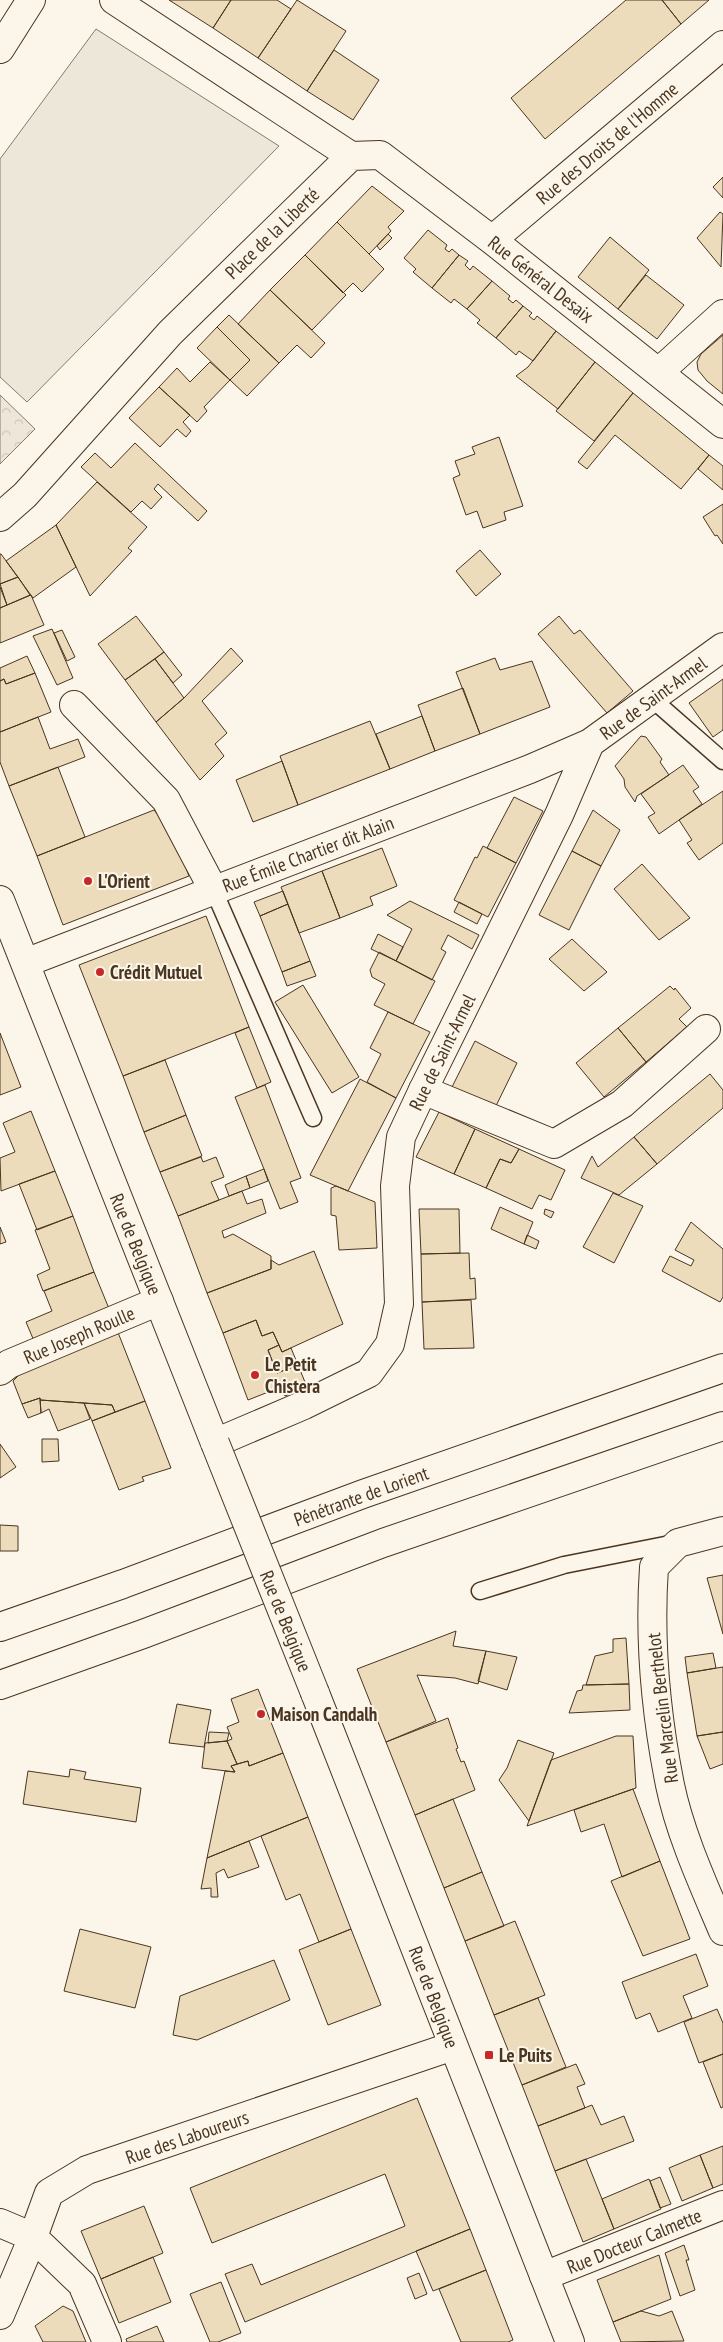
<svg xmlns="http://www.w3.org/2000/svg" width="723" height="2342" viewBox="0 0 723 2342" font-family="'PT Sans Narrow',sans-serif">
<style>
.park{fill:url(#park-crowns);stroke:#887966}
.parking{fill:#ede7d9;stroke:#887966}
.building{fill:#ecdcbc;stroke:#4a3520}
.lines{fill:none;stroke-linecap:round;stroke-linejoin:round}
.lane-casing{stroke:#4a3520;stroke-width:19}
.street-casing{stroke:#4a3520;stroke-width:30}
.secondary-casing{stroke:#4a3520;stroke-width:30}
.highway-casing{stroke:#4a3520;stroke-width:30}
.lane{stroke:#fbf6e9;stroke-width:16}
.street{stroke:#fbf6e9;stroke-width:28}
.secondary{stroke:#fbf6e9;stroke-width:28}
.highway{stroke:#fbf6e9;stroke-width:28}
.secondary-bridge-casing{stroke:#4a3520;stroke-width:30;stroke-linecap:butt}
.secondary-bridge{stroke:#fbf6e9;stroke-width:28}
.poi-dot{fill:#c62828;stroke:#fbf6e9;stroke-width:2}
.labels{text-anchor:middle;dominant-baseline:central;stroke-width:4;stroke-linejoin:round;paint-order:stroke}
.street-label{font-size:19px;fill:#4a3520;stroke:#fbf6e9}
.poi-label{font-size:19px;font-weight:bold;fill:#4a3520;stroke:#fbf6e9;text-anchor:start}
</style>
<defs>
<pattern id="park-crowns" width="20" height="18" patternUnits="userSpaceOnUse" patternTransform="scale(1.25)"><rect width="20" height="18" fill="#ede6d9"/><path d="M2 6a3 3 0 1 1 6 0M12 15a3 3 0 1 1 6 0" fill="none" stroke="#cdc6ba"/></pattern>
</defs>
<rect width="100%" height="100%" fill="#fbf6e9"/>
<!-- park -->
<path class="park" d="M0,395L35,429L0,464Z"/>
<!-- parking -->
<path class="parking" d="M96,29L279,146L27,402L0,377V159Z"/>
<!-- building -->
<path class="building" d="M169,0H231L213,28Z
M231,0H277L291,9L258,58L213,28Z
M297,0L346,31L307,91L258,58Z
M626,0H662L681,24L545,139L511,98Z
M662,0H709L681,24Z
M334,50L379,80L353,120L307,91Z
M723,177V198L713,187Z
M372,186L404,211L388,227L391,231L369,254L337,222Z
M720,212L723,214L721,267L697,238Z
M337,222L384,269L362,292L353,283L343,293L305,255Z
M428,230L447,245L445,249L449,252L452,249L459,255L432,288L413,272L416,269L404,258Z
M388,234L392,238L380,250L377,246Z
M610,237L649,270L618,309L578,277Z
M305,255L346,295L312,330L270,290Z
M459,255L468,261L465,265L470,270L473,266L492,281L467,309L454,299L451,303L432,288Z
M646,275L684,305L657,339L618,309Z
M492,281L510,296L508,299L513,303L516,300L523,306L496,338L477,323L480,320L467,309Z
M270,290L325,343L311,358L297,345L279,363L238,324Z
M523,306L532,313L529,316L534,320L537,316L556,331L533,361L519,351L516,355L496,338Z
M229,315L279,363L247,396L230,380L250,360L217,327Z
M217,327L250,360L230,380L197,348Z
M556,331L595,362L558,409L516,376L528,367Z
M723,335V394L707,381L698,370L697,362L701,354Z
M210,362L230,380L204,407L207,411L197,422L159,387L177,368L190,382Z
M595,362L633,393L594,441L556,411Z
M159,387L190,415L183,422L191,431L186,437L177,429L160,447L129,418Z
M633,393L709,455L681,489L615,435L587,469L578,462Z
M499,437L523,506L504,512L506,520L483,528L477,511L466,515L453,478L460,475L455,461L475,454L472,447Z
M135,443L207,511L198,521L158,484L154,489L162,497L151,509L142,501L131,512L81,467L95,453L111,468Z
M709,455L723,466V490L698,469Z
M97,482L147,527L128,548L132,551L90,596L56,525Z
M723,504V544L717,535L715,536L703,517Z
M56,525L76,567L33,598L6,561Z
M480,550L501,574L476,596L456,571Z
M1,554L18,577L0,584V554Z
M18,577L30,595L7,605L0,584Z
M0,587L7,605L0,608Z
M31,595L44,625L0,643V608Z
M136,616L164,652L125,680L98,644Z
M559,616L574,634L580,630L633,691L607,713L538,634Z
M52,629L73,678L57,685L33,636Z
M62,630L75,657L67,661L54,633Z
M231,648L243,661L202,701L227,733L215,744L224,756L200,780L156,722L184,698Z
M164,652L182,675L173,683L155,659Z
M27,656L35,673L6,684L4,679L0,681V668Z
M495,658L500,670L532,661L550,707L480,734L456,672Z
M155,659L184,698L156,722L125,680Z
M35,673L51,712L0,732V681L4,679L6,684Z
M723,679V730L713,737L689,703Z
M463,688L480,734L435,751L418,705Z
M422,716L435,751L390,769L376,734Z
M38,717L50,749L78,739L85,757L9,786L0,762V732Z
M370,721L390,769L298,805L280,756Z
M641,736L646,737L662,759L660,762L669,775L637,796L635,802L625,787L624,779L615,766Z
M282,761L298,805L253,822L236,780Z
M683,765L699,787L693,791L702,804L659,834L648,817L655,813L641,794Z
M58,767L85,837L37,856L9,786Z
M723,791V843L699,860L687,843L692,840L679,820Z
M514,797L543,811L516,863L487,848Z
M154,810L173,833L189,876L63,925L37,856Z
M593,810L620,830L601,866L572,851Z
M483,846L516,863L488,917L454,900L475,857L477,858Z
M382,848L397,886L370,897L373,905L340,918L322,871Z
M572,851L601,866L569,930L539,915Z
M642,864L690,918L659,940L614,889Z
M322,871L340,918L299,933L281,887Z
M283,891L288,904L260,916L254,902Z
M410,901L479,935L472,949L448,935L441,949L446,952L432,980L396,961L412,929L387,915Z
M459,902L482,914L477,924L454,912Z
M288,904L310,961L282,972L260,916Z
M206,916L249,1027L123,1076L79,965Z
M378,934L403,947L396,961L371,949Z
M572,939L607,972L584,991L549,959Z
M379,952L435,981L413,1024L374,1005L385,984L372,977L370,970Z
M310,961L316,976L287,986L282,972Z
M303,985L359,1077L332,1093L275,1002Z
M670,986L674,990L675,988L691,1008L679,1019L687,1027L646,1062L618,1028Z
M388,1012L430,1032L396,1098L367,1082L381,1054L370,1048Z
M249,1027L271,1082L257,1088L235,1033Z
M618,1028L646,1062L604,1097L576,1063Z
M0,1033L21,1087L0,1095Z
M475,1041L517,1063L493,1112L450,1091Z
M165,1060L186,1115L144,1132L123,1076Z
M710,1074L723,1090V1108L657,1164L634,1137Z
M360,1079L396,1098L348,1191L310,1175Z
M265,1085L301,1178L290,1182L298,1202L280,1209L235,1097Z
M31,1111L55,1171L1,1191L0,1158L15,1152L3,1123Z
M439,1112L475,1129L454,1174L416,1157Z
M186,1115L202,1156L160,1172L144,1132Z
M475,1129L519,1149L511,1163L500,1159L486,1188L454,1174Z
M634,1137L657,1164L619,1195L581,1178L592,1156L598,1167Z
M519,1149L565,1170L551,1200L539,1195L532,1209L486,1188L500,1159L511,1163Z
M201,1157L203,1162L216,1157L224,1177L211,1182L219,1200L178,1216L160,1172Z
M264,1169L268,1181L250,1188L246,1176Z
M55,1171L73,1216L37,1230L19,1184Z
M246,1176L250,1188L229,1196L225,1185Z
M336,1186L375,1202L377,1248L339,1250L336,1216L331,1215V1188Z
M242,1191L247,1204L262,1199L266,1213L222,1231L224,1238L233,1234L271,1256V1269L207,1293L178,1216Z
M613,1193L643,1206L614,1263L583,1247Z
M500,1207L533,1222L524,1244L491,1229Z
M419,1209H459L460,1253L421,1254Z
M545,1209L554,1212L551,1218L544,1214Z
M73,1216L94,1272L43,1291L37,1275L50,1269L35,1230Z
M691,1222L723,1249V1297L720,1302L662,1271L670,1256L691,1266L694,1260L675,1250Z
M0,1227L6,1242L0,1244Z
M527,1235L539,1241L536,1249L524,1244Z
M314,1251L343,1324L282,1352L273,1332L262,1336L256,1320L223,1333L207,1293L271,1269V1260L279,1265Z
M469,1253L470,1279L475,1278L476,1299L422,1302L421,1254Z
M94,1272L110,1311L34,1341L26,1322L52,1311L44,1291Z
M471,1300L474,1348L424,1349L422,1302Z
M256,1320L262,1336L273,1332L279,1345L268,1350L277,1373L298,1365L307,1387L285,1396L281,1387L248,1400L223,1333Z
M117,1330L145,1401L115,1412L112,1405L40,1400V1398L22,1404L13,1381L19,1375Z
M279,1345L282,1352L291,1348L298,1365L277,1373L268,1350Z
M40,1398L41,1413L28,1418L22,1404Z
M40,1400L84,1403L90,1419L58,1431L49,1409L41,1413Z
M145,1401L171,1468L142,1477L144,1481L119,1490L92,1421Z
M84,1403L112,1405L115,1412L92,1421Z
M42,1439H58L59,1461L42,1462Z
M0,1444L16,1467L0,1478Z
M0,1525L18,1526V1551H0Z
M723,1575V1634L707,1578Z
M456,1631L453,1646L486,1651L478,1684L455,1678L417,1675L436,1721L386,1742L357,1669Z
M626,1638L629,1684L586,1685L595,1656L613,1652V1639Z
M486,1651L517,1657L507,1690L478,1681Z
M713,1653L716,1668L687,1673L685,1657Z
M723,1667V1732L697,1736L687,1673Z
M629,1684L630,1710L569,1713L577,1691L582,1690L583,1685Z
M258,1689L283,1753L249,1766L248,1761L237,1764L227,1741L232,1739L227,1727L239,1722L231,1699Z
M177,1704L211,1710L204,1747L169,1743Z
M448,1718L458,1748L456,1749L461,1762L464,1761L475,1790L415,1815L386,1742Z
M209,1732L229,1733L227,1741L208,1743Z
M723,1732V1764L710,1769L697,1736Z
M616,1736H633L636,1788L527,1826L551,1760Z
M518,1740L554,1753L529,1821L499,1780L507,1768Z
M227,1741L237,1764L231,1766L235,1772L202,1768L205,1743Z
M283,1753L308,1817L207,1858L225,1771L235,1772L231,1766L248,1761L249,1766Z
M70,1769L86,1772L84,1779L141,1788L136,1822L23,1804L28,1771L69,1777Z
M633,1789L660,1861L622,1877L604,1824L581,1832L574,1810Z
M453,1799L482,1872L444,1888L415,1815Z
M308,1817L351,1929L319,1942L300,1894L286,1900L261,1836Z
M249,1841L259,1867L228,1878L224,1869L216,1873L218,1897H211V1888L201,1889L207,1858Z
M660,1861L690,1939L643,1956L611,1881Z
M482,1872L504,1926L465,1941L444,1888Z
M515,1921L545,1995L494,2015L465,1941Z
M80,1929L151,1947L135,2008L64,1991Z
M351,1929L381,2005L328,2025L299,1950Z
M696,1954L708,1986L683,1996L692,2018L658,2032L650,2013L636,2019L622,1982Z
M274,1960L290,2000L197,2040L173,2035L180,1996Z
M538,1998L566,2067L522,2085L494,2015Z
M717,2009L723,2023V2054L699,2063L684,2022Z
M723,2054V2107L721,2108L703,2062Z
M576,2064L585,2084L577,2087L585,2108L538,2126L522,2085Z
M417,2098L470,2229L245,2322L225,2274L252,2264L261,2285L405,2226L385,2174L212,2243L190,2188Z
M592,2105L601,2125L624,2116L634,2141L555,2171L538,2126Z
M723,2146V2184L713,2188L700,2155Z
M700,2155L713,2188L682,2201L669,2168Z
M586,2159L614,2229L583,2242L555,2171Z
M660,2177L671,2204L660,2208L650,2181Z
M649,2179L661,2209L614,2229L602,2199Z
M144,2206L163,2253L101,2279L81,2231Z
M470,2229L486,2270L433,2291L416,2251Z
M684,2245L689,2260H686L695,2290L680,2296L665,2253Z
M659,2255L671,2299L613,2322L597,2280Z
M153,2257L171,2302L119,2323L101,2279Z
M486,2270L513,2340L508,2342H461L439,2289Z
M419,2273L427,2294L415,2299L407,2278Z
M221,2282L241,2333L218,2342H210L190,2294Z
M63,2306L73,2311L86,2342H43L35,2326Z
M641,2311L659,2316L672,2311L684,2341L621,2342L613,2322Z
M157,2326L164,2342H127L126,2339Z"/>
<g class="lines">
<defs>
<path id="lane" d="M651,698L723,761
M214,891L313,1118
M480,1591L564,1565L675,1543"/>
<path id="street" d="M114,0L351,156
M0,49L31,0
M351,156L380,155L492,240L723,424
M492,240L723,45
M660,371L723,314
M0,517L25,495L170,333L351,156
M74,705L166,800L214,891
M423,1090L554,1144L622,1104L706,1029
M0,1371L9,1364L159,1301
M723,1531L678,1543L654,1567C649,1639 656,1715 670,1785C680,1834 704,1886 723,1931
M0,2223L33,2237L82,2284L107,2342
M544,2276L723,2205
M0,2315L33,2237L49,2193L87,2170L453,2046"/>
<path id="secondary" d="M0,900L215,1443L304,1405L369,1373L390,1344L399,1304L395,1186L401,1137L423,1090L559,815L590,743L723,647
M25,963L530,769L590,743
M315,1693L570,2342"/>
<path id="highway" d="M0,1627L123,1584L363,1494L723,1368
M0,1685L143,1634L383,1543L723,1426"/>
</defs>
<!-- lane casing -->
<use href="#lane" class="lane-casing"/>
<!-- street casing -->
<use href="#street" class="street-casing"/>
<!-- secondary casing -->
<use href="#secondary" class="secondary-casing"/>
<!-- highway casing -->
<use href="#highway" class="highway-casing"/>
<!-- lane -->
<use href="#lane" class="lane"/>
<!-- street -->
<use href="#street" class="street"/>
<!-- secondary -->
<use href="#secondary" class="secondary"/>
<!-- highway -->
<use href="#highway" class="highway"/>
<defs>
<path id="secondary-bridge" d="M215,1443L315,1693"/>
</defs>
<!-- secondary-bridge casing -->
<use href="#secondary-bridge" class="secondary-bridge-casing"/>
<!-- secondary-bridge -->
<use href="#secondary-bridge" class="secondary-bridge"/>
</g>
<!-- markers -->
<g class="poi-dot">
<circle cx="88" cy="881" r="5"/>
<circle cx="100" cy="972" r="5"/>
<circle cx="255" cy="1375" r="5"/>
<circle cx="261" cy="1714" r="5"/>
<rect x="484" y="2050" width="10" height="10" rx="2.5"/>
</g>
<g class="labels">
<!-- street labels -->
<g class="street-label">
<text transform="translate(607 143) rotate(-40)">Rue des Droits de l'Homme</text>
<text transform="translate(272 233) rotate(-44)">Place de la Liberté</text>
<text transform="translate(541 279) rotate(38)">Rue Général Desaix</text>
<text transform="translate(653 698) rotate(-36)">Rue de Saint-Armel</text>
<text transform="translate(308 854) rotate(-21)">Rue Émile Chartier dit Alain</text>
<text transform="translate(442 1052) rotate(-64)">Rue de Saint-Armel</text>
<text transform="translate(136 1244) rotate(68)">Rue de Belgique</text>
<text transform="translate(79 1335) rotate(-23)">Rue Joseph Roulle</text>
<text transform="translate(361 1496) rotate(-20)">Pénétrante de Lorient</text>
<text transform="translate(286 1621) rotate(68)">Rue de Belgique</text>
<text transform="translate(662 1708) rotate(-97)">Rue Marcelin Berthelot</text>
<text transform="translate(434 1997) rotate(69)">Rue de Belgique</text>
<text transform="translate(187 2137) rotate(-19)">Rue des Laboureurs</text>
<text transform="translate(634 2241) rotate(-22)">Rue Docteur Calmette</text>
</g>
<!-- poi labels -->
<g class="poi-label">
<text x="98" y="881">L'Orient</text>
<text x="110" y="972">Crédit Mutuel</text>
<text x="265" y="1364">Le Petit<tspan x="265" dy="22">Chistera</tspan></text>
<text x="271" y="1714">Maison Candalh</text>
<text x="499" y="2055">Le Puits</text>
</g>
</g>
</svg>
